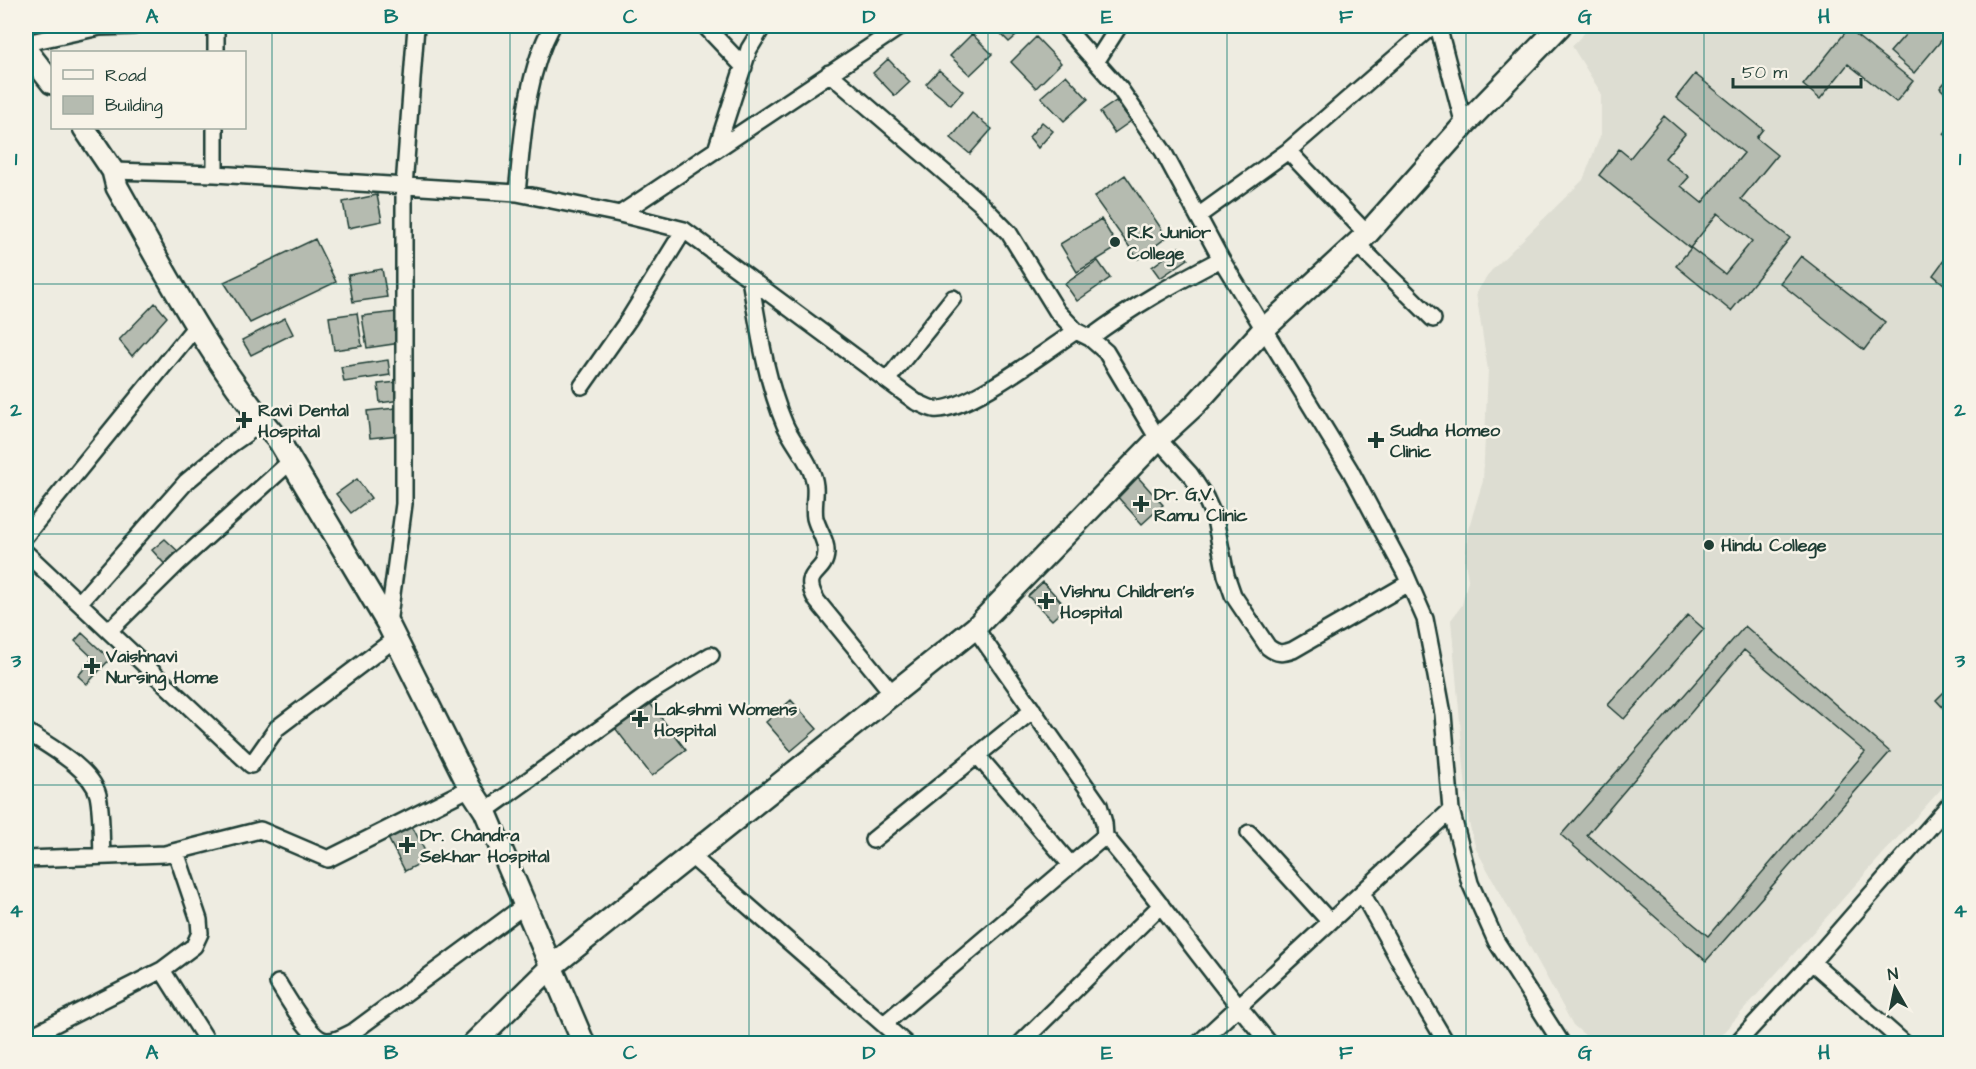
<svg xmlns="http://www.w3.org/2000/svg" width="1976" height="1069" viewBox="0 0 1976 1069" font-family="'Architects Daughter',sans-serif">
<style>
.built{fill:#ddddd2}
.building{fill:#b5bbb0;stroke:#1f3d34;stroke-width:1.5;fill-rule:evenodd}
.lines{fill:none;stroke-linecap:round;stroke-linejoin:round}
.street-casing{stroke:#1f3d34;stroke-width:20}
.secondary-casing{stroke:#1f3d34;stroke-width:26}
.street{stroke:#f7f3e8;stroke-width:15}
.secondary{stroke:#f7f3e8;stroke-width:21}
.grid{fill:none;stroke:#0f766e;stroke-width:1.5;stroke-opacity:0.55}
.poi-dot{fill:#1f3d34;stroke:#f7f3e8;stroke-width:2}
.labels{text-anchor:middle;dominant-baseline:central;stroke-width:5;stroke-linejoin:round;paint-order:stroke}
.poi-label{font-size:18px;font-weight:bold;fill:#1f3d34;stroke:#f7f3e8;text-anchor:start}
.neatline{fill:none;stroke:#0f766e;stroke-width:2}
.grid-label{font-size:20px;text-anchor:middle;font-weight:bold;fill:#0f766e}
</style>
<rect width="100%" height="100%" fill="#eeece1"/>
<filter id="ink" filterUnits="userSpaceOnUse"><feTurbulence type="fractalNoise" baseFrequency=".0167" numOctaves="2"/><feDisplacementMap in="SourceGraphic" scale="12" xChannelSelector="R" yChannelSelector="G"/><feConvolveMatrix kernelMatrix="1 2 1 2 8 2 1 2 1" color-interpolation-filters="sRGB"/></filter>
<g filter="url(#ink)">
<!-- built -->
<path class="built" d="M1591,26H1950V779L1714,1043H1594L1573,1025L1476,849L1469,823L1451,620L1462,605L1468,580L1465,561L1468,530L1483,481L1488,370L1476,293L1491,271L1583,180L1601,134V93L1572,46Z"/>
<!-- building -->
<path class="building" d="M1001,26H1028L1009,42L996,29Z
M1913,26H1950V30L1914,73L1890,52Z
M1848,29L1913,81L1896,102L1848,64L1820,99L1803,85Z
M972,34L992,54L970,75L950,56Z
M1036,37L1061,63L1036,88L1011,62Z
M888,59L910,82L895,96L873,73Z
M939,70L963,91L951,105L926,84Z
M1695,74L1763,129L1756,138L1777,155L1741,199L1790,238L1731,311L1676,266L1691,248L1725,274L1752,241L1718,213L1690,248L1599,175L1619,149L1630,158L1664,116L1685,134L1665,158L1689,177L1681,186L1702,203L1744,153L1676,98Z
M1066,75L1088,99L1064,121L1041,97Z
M1950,76V98L1940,88Z
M1116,101L1131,121L1114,133L1100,112Z
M972,113L992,129L970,154L951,138Z
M1042,122L1053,131L1038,148L1029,137Z
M1950,126V139L1944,134Z
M1125,175L1167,237L1138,259L1094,197Z
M377,195L382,221L348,228L343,202Z
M1101,219L1118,247L1077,272L1060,244Z
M315,239L336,282L250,323L224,282Z
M1179,247L1188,259L1160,278L1152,267Z
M1950,252V289L1933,275Z
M1801,256L1885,322L1864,350L1780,283Z
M1098,261L1110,278L1077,301L1065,284Z
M382,269L387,297L353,302L348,275Z
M155,303L167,317L132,356L119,340Z
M396,312L400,343L367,348L362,316Z
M357,313L362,346L334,350L329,317Z
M285,318L293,334L251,355L242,340Z
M388,360L390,375L344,382L341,367Z
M398,382L400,400L380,403L378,384Z
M396,408L399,435L370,438L367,411Z
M1136,475L1163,505L1142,524L1115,494Z
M357,479L371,498L351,513L336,494Z
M165,539L181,554L170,570L152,550Z
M1043,582L1066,607L1052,620L1028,596Z
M1688,615L1704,629L1624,719L1608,705Z
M1745,626L1890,752L1706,961L1561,835ZM1744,650L1865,752L1708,936L1587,835Z
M82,633L110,659L87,684L78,676L93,658L75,641Z
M1950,686V715L1936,700Z
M791,700L817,729L791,751L766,722Z
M649,702L686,750L652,776L615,728Z
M1950,721V734L1944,728Z
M411,824L429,859L405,871L387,836Z"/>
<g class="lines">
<defs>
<path id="street" d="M705,26L744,67
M1064,26L1120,89L1163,151L1221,259L1350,470L1405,573L1425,619L1433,660L1443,714L1451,810L1470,883L1496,941L1562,1044
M1438,26L1464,125
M26,43L100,27L134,26
M216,52V26
M1096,62L1119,26
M829,73L980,203L1009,233L1057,311L1076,331L1090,338L1106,352L1158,439L1190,474L1205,497L1215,519L1226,575L1233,595L1268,647C1277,654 1282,654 1293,650L1409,583
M717,147L749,49L763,26
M1288,151L1367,234
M113,171L215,174L517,193L620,214L901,26
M215,174V128
M517,193C523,137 525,76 552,26
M620,214L684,230L916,402C922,404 928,408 934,409C966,413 1047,350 1076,331
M1198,216L1288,151L1432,26
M1356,243L1433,319
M750,279C759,329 765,378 785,425C794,445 813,464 815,486C816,497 813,508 815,518C818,530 827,541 826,553C825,576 799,570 817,601L893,694
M1090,338C1131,307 1175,283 1221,259
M887,380L953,298
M582,386L629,319L684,230
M26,535L196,326
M26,553L251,765L277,728L396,638
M79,603L186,482L230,445L263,422
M388,624L404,504V187L416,26
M109,631L179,562L291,461
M26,731C48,746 91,768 98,795C102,814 101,837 102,856
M978,756L1071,865
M485,811L654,690L711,655
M1249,833L1330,922
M1105,836C1162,903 1212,976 1270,1044
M873,840L1033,710
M690,855L906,1044
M26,859L165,854L260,830L328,859L470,788
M1362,893L1425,1007L1447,1044
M1812,962L1905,1044
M162,970L209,1044
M278,983C287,997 310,1039 326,1041C335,1042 345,1036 353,1032L525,905
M884,1024L1105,836L1104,823L1099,805L975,628
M39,1032L162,970L194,946L200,933L199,920L176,852
M1020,1044L1161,905
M1198,1044L1451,810
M1736,1044L1812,962L1950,804"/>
<path id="secondary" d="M26,50L52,83
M84,128L113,171L117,187C166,274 213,365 279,441L388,624L470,788L485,811L584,1044
M473,1044L552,966L975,628L1158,439L1195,405L1264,329L1367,234L1464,125L1560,26"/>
</defs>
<!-- street casing -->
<use href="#street" class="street-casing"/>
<!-- secondary casing -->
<use href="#secondary" class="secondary-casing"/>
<!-- street -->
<use href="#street" class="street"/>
<!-- secondary -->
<use href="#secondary" class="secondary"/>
</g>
</g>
<!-- grid -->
<path class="grid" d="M272,26V1044M510,26V1044M749,26V1044M988,26V1044M1227,26V1044M1466,26V1044M1704,26V1044M26,284H1950M26,534H1950M26,785H1950"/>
<!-- markers -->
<g class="poi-dot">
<circle cx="1115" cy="242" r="6"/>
<path d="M241 411h6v6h6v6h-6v6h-6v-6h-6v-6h6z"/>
<path d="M1373 431h6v6h6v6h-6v6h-6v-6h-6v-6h6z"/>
<path d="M1138 495h6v6h6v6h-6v6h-6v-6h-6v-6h6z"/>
<circle cx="1709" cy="545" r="6"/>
<path d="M1043 592h6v6h6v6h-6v6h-6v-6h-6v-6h6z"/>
<path d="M89 657h6v6h6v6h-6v6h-6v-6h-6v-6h6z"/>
<path d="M637 710h6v6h6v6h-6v6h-6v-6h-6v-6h6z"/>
<path d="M404 836h6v6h6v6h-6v6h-6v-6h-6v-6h6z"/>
</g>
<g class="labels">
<!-- poi labels -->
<g class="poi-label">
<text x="1127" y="232">R.K Junior<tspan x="1127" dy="21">College</tspan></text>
<text x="258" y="410">Ravi Dental<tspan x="258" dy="21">Hospital</tspan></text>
<text x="1390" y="430">Sudha Homeo<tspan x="1390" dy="21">Clinic</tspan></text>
<text x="1154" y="494">Dr. G.V.<tspan x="1154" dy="21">Ramu Clinic</tspan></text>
<text x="1721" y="545">Hindu College</text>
<text x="1060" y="591">Vishnu Children's<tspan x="1060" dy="21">Hospital</tspan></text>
<text x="106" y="656">Vaishnavi<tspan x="106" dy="21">Nursing Home</tspan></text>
<text x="654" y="709">Lakshmi Womens<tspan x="654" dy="21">Hospital</tspan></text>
<text x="420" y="835">Dr. Chandra<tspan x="420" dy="21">Sekhar Hospital</tspan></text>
</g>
</g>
<!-- margin -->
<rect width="1976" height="1069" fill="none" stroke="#f7f3e8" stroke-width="66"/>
<!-- legend -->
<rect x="51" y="51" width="195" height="78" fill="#f7f3e8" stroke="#a1aaa0" stroke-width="1.5"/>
<rect x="63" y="70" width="30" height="9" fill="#f7f3e8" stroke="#a1aaa0" stroke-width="1.5"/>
<text x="105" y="81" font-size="18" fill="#1f3d34">Road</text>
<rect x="63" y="96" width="30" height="18" fill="#b5bbb0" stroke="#a1aaa0" stroke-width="1.5"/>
<text x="105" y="111" font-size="18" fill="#1f3d34">Building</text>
<!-- north arrow -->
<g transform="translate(1895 988) rotate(351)" stroke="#f7f3e8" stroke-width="4.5" paint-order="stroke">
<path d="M0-4.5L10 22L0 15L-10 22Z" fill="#1f3d34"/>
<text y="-9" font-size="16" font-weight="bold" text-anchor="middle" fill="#1f3d34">N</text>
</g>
<!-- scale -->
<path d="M1733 78v9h128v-9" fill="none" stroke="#1f3d34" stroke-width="3"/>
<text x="1742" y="78" font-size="18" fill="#1f3d34" stroke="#f7f3e8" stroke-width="4.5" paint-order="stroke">50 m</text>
<rect x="33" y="33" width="1910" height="1003" class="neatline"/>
<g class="grid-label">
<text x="152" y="23">A</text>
<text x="391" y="23">B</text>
<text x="630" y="23">C</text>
<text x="869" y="23">D</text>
<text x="1107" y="23">E</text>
<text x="1346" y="23">F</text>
<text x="1585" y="23">G</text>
<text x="1824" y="23">H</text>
<text x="16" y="165">1</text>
<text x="1960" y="165">1</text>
<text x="16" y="416">2</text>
<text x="1960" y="416">2</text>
<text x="16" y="667">3</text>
<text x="1960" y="667">3</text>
<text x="16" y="917">4</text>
<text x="1960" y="917">4</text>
<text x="152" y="1059">A</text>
<text x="391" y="1059">B</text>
<text x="630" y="1059">C</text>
<text x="869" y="1059">D</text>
<text x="1107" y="1059">E</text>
<text x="1346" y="1059">F</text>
<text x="1585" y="1059">G</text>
<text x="1824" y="1059">H</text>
</g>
</svg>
